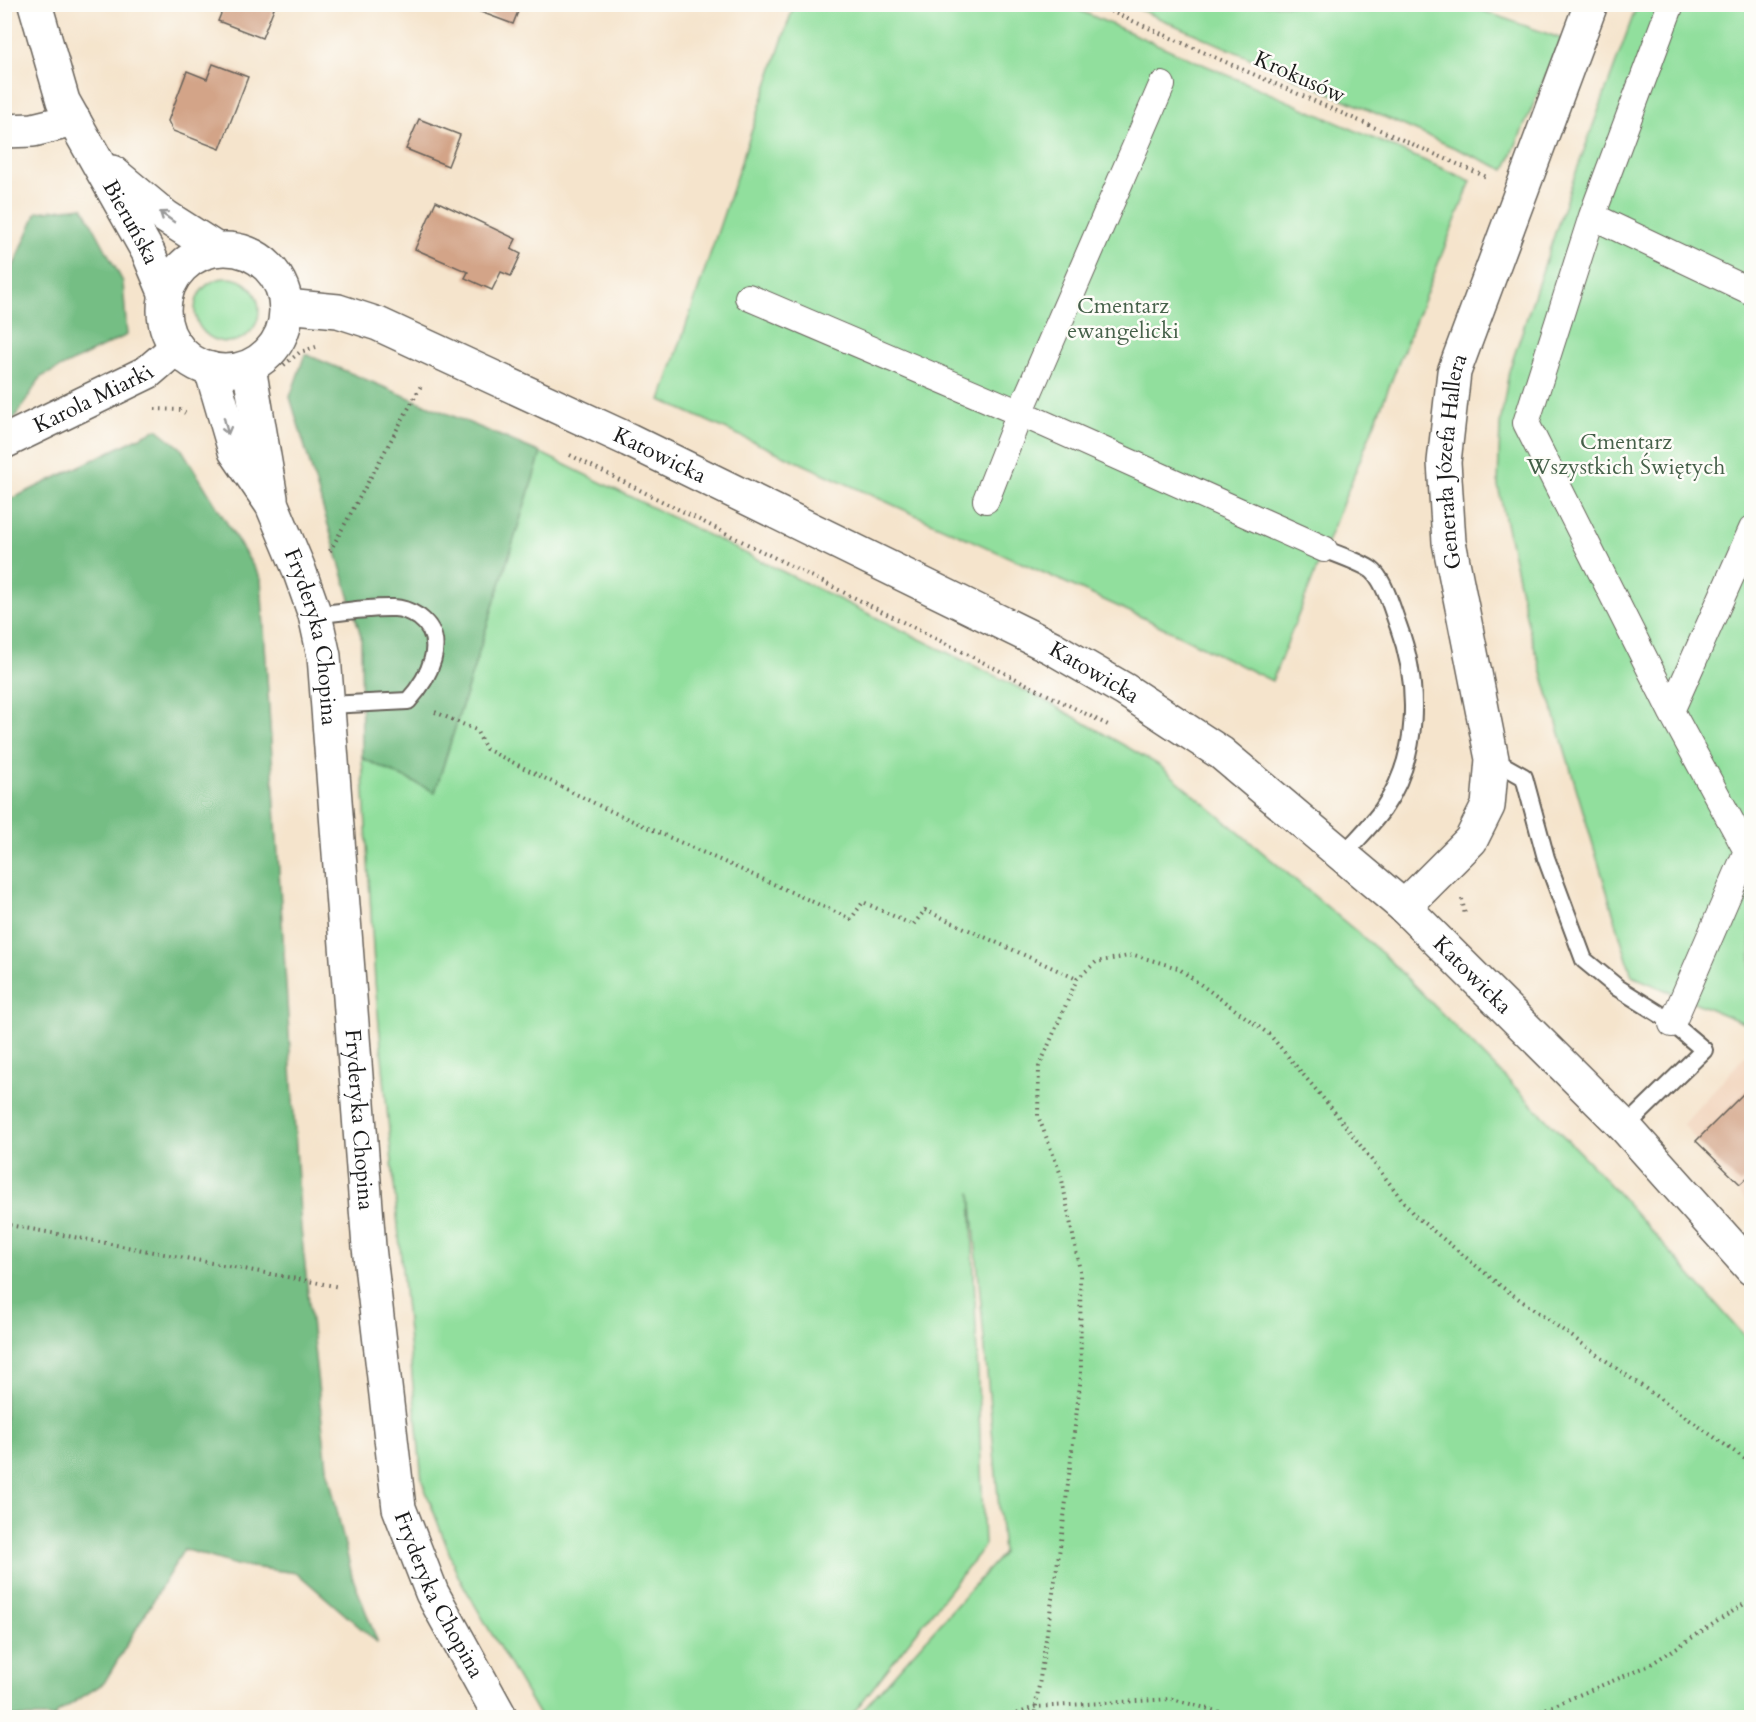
<svg xmlns="http://www.w3.org/2000/svg" width="1756" height="1722" viewBox="0 0 1756 1722" font-family="Cardo,serif">
<style>
.built{fill:#f2d5be}
.green{fill:#91df9d;stroke:#567e5c;stroke-width:1.5}
.forest{fill:#74be84;stroke:#486d50;stroke-width:1.5}
.building{fill:#d3a488}
.lines{fill:none;stroke-linecap:round;stroke-linejoin:round}
.service-casing{stroke:#68625a;stroke-width:20}
.pedestrian-casing{stroke:#68625a;stroke-width:28}
.minor-casing{stroke:#68625a;stroke-width:36}
.tertiary-casing{stroke:#68625a;stroke-width:36}
.path{stroke:#68625a;stroke-width:4;stroke-dasharray:1.5 4.5;stroke-linecap:butt}
.service{stroke:#fff;stroke-width:16}
.pedestrian{stroke:#fff;stroke-width:26}
.minor{stroke:#fff;stroke-width:33}
.tertiary{stroke:#fff;stroke-width:33}
.oneway{stroke:#999}
.labels{text-anchor:middle;dominant-baseline:central;stroke-width:5;stroke-linejoin:round;paint-order:stroke}
.street-label{font-size:22px;fill:#1c1c1c;stroke:#fdfcf7}
.park-label{font-size:22px;fill:#456049;stroke:#fdfcf7}
</style>
<rect width="100%" height="100%" fill="#fdfcf7"/>
<filter id="ink" filterUnits="userSpaceOnUse"><feTurbulence type="fractalNoise" baseFrequency=".0167" numOctaves="2"/><feDisplacementMap in="SourceGraphic" scale="12" xChannelSelector="R" yChannelSelector="G"/><feConvolveMatrix kernelMatrix="1 2 1 2 8 2 1 2 1" color-interpolation-filters="sRGB"/></filter>
<filter id="wash" filterUnits="userSpaceOnUse"><feTurbulence type="fractalNoise" baseFrequency=".008" numOctaves="4" result="noise"/><feDisplacementMap in="SourceGraphic" scale="24" xChannelSelector="R" yChannelSelector="G"/><feGaussianBlur stdDeviation="1.35" result="paint"/><feColorMatrix in="noise" values="0 0 0 0 0 0 0 0 0 0 0 0 0 0 0 0 0 1.4 0 .05"/><feComposite in="paint" operator="in"/></filter>
<g filter="url(#wash)">
<rect width="100%" height="100%" fill="#f5e4cc"/>
<!-- built -->
<path class="built" d="M1751,1049V1207L1683,1124Z"/>
<!-- green -->
<path class="green" d="M794,5H1067L1471,181L1272,681L1148,620L661,400Z
M1129,5H1467L1562,39L1505,170Z
M1637,5H1751V1026L1632,976L1529,629L1498,486L1500,425L1509,371L1567,197Z
M195 310a32 32 0 1 1 64 0a32 32 0 1 1-64 0Z
M541,453L1048,702L1159,765L1383,954L1597,1170L1751,1343V1717H856L1003,1553L971,1192L984,1546L850,1717H540L458,1576L422,1481L375,982L362,758L435,792Z"/>
<!-- forest -->
<path class="forest" d="M83,207L123,282L127,335L41,377L14,419L5,423V286L37,212Z
M305,354L541,453L435,792L362,758L361,636L290,397Z
M157,429L181,448L261,579L301,1229L327,1467L352,1576L378,1643L297,1573L236,1565L184,1549L104,1683L57,1713L55,1717H5V502Z"/>
<g id="blocks">
<!-- building -->
<path class="building" d="M225,4H265L274,8L262,38L218,21Z
M459,4H521L513,24Z
M213,64L248,77L220,149L173,131L168,121L187,71L207,79Z
M419,119L460,135L448,166L406,149Z
M436,201L516,239L511,249L521,254L511,276L501,272L492,290L465,278L468,272L415,249Z
M1752,1085V1173L1740,1184L1696,1141Z"/>
</g>
</g>
<g filter="url(#ink)">
<use href="#blocks" fill-opacity="0" stroke="#68625a" stroke-width="1.5"/>
<g class="lines">
<defs>
<path id="service" d="M1324,549C1336,554 1366,564 1374,572C1386,585 1392,609 1398,625C1420,684 1420,756 1383,809C1372,825 1357,839 1344,854
M315,615C341,612 368,607 394,608C403,608 411,612 419,617C450,640 428,679 408,701L329,705
M1492,759L1524,777L1546,858L1584,960L1618,988L1666,1018L1704,1050L1625,1127"/>
<path id="pedestrian" d="M1592,216L1752,292
M748,297L1020,413L1162,85
M986,500L1020,413L1324,549
M1671,711L1526,423L1592,216L1671,4
M1672,1024L1747,851L1671,711L1752,529"/>
<g id="minor">
<path id="s1" d="M4,442L148,372L177,347"/>
</g>
<g id="tertiary">
<path id="s2" d="M35,4L63,101L148,252L166,295"/>
<path d="M4,131L33,130L74,120"/>
<path d="M112,172L166,217L216,249"/>
<circle cx="225" cy="310" r="61"/>
<path id="s3" d="M286,306L338,311L378,324L629,440L1051,647L1125,690L1221,753L1404,907L1625,1127L1752,1269"/>
<path d="M249,367L271,498"/>
<path id="s4" d="M211,369L235,451L272,505L298,567L315,615L324,656L369,1247L399,1508L432,1593L501,1718"/>
<path id="s5" d="M1404,907L1471,840L1488,806L1492,759L1449,542L1444,462L1454,372L1591,4"/>
</g>
</defs>
<!-- service casing -->
<use href="#service" class="service-casing"/>
<!-- pedestrian casing -->
<use href="#pedestrian" class="pedestrian-casing"/>
<!-- minor casing -->
<use href="#minor" class="minor-casing"/>
<!-- tertiary casing -->
<use href="#tertiary" class="tertiary-casing"/>
<!-- path -->
<path class="path" d="M1094,4L1489,178
M284,365L300,352L316,347
M155,409L180,410L185,413
M570,455L1110,726
M330,551L422,384
M435,712L476,730L486,749L604,808L851,919L863,902L913,925L925,910L1077,979
M1462,899L1465,915
M4,1224L340,1287
M1006,1718L1035,1707L1172,1699L1242,1718
M1034,1718L1062,1534L1081,1376L1080,1271L1061,1175L1038,1116L1039,1067L1077,979L1096,962L1134,955L1178,968L1270,1035L1333,1110L1414,1215L1502,1287L1752,1464
M1524,1718L1648,1666L1752,1599"/>
<!-- service -->
<use href="#service" class="service"/>
<!-- pedestrian -->
<use href="#pedestrian" class="pedestrian"/>
<!-- minor -->
<use href="#minor" class="minor"/>
<!-- tertiary -->
<use href="#tertiary" class="tertiary"/>
</g>
<!-- one-way arrows -->
<defs><path id="oneway-shaft" d="M-6 0H5M1.5-3L5.5 0L1.5 3" fill="none" stroke-width="1.6" stroke-linecap="round" stroke-linejoin="round" transform="scale(1.5)"/></defs>
<g class="oneway">
<use href="#oneway-shaft" transform="translate(167 217) rotate(-145)"/>
<use href="#oneway-shaft" transform="translate(226 426) rotate(76)"/>
</g>
</g>
<g class="labels">
<!-- street labels -->
<g class="street-label">
<text transform="translate(1300 77) rotate(24)">Krokusów</text>
<text stroke="none"><textPath href="#s2" startOffset="240">Bieruńska</textPath></text>
<text stroke="none"><textPath href="#s1" startOffset="99">Karola Miarki</textPath></text>
<text stroke="none"><textPath href="#s3" startOffset="405">Katowicka</textPath></text>
<text stroke="none"><textPath href="#s5" startOffset="482">Generała Józefa Hallera</textPath></text>
<text stroke="none"><textPath href="#s4" startOffset="290">Fryderyka Chopina</textPath></text>
<text stroke="none"><textPath href="#s3" startOffset="891">Katowicka</textPath></text>
<text stroke="none"><textPath href="#s3" startOffset="1377">Katowicka</textPath></text>
<text stroke="none"><textPath href="#s4" startOffset="776">Fryderyka Chopina</textPath></text>
<text stroke="none"><textPath href="#s4" startOffset="1262">Fryderyka Chopina</textPath></text>
</g>
<!-- park labels -->
<g class="park-label">
<text x="1123" y="306">Cmentarz<tspan x="1123" dy="25">ewangelicki</tspan></text>
<text x="1626" y="442">Cmentarz<tspan x="1626" dy="25">Wszystkich Świętych</tspan></text>
</g>
</g>
<!-- margin -->
<rect width="1756" height="1722" fill="none" stroke="#fdfcf7" stroke-width="24"/>
</svg>
